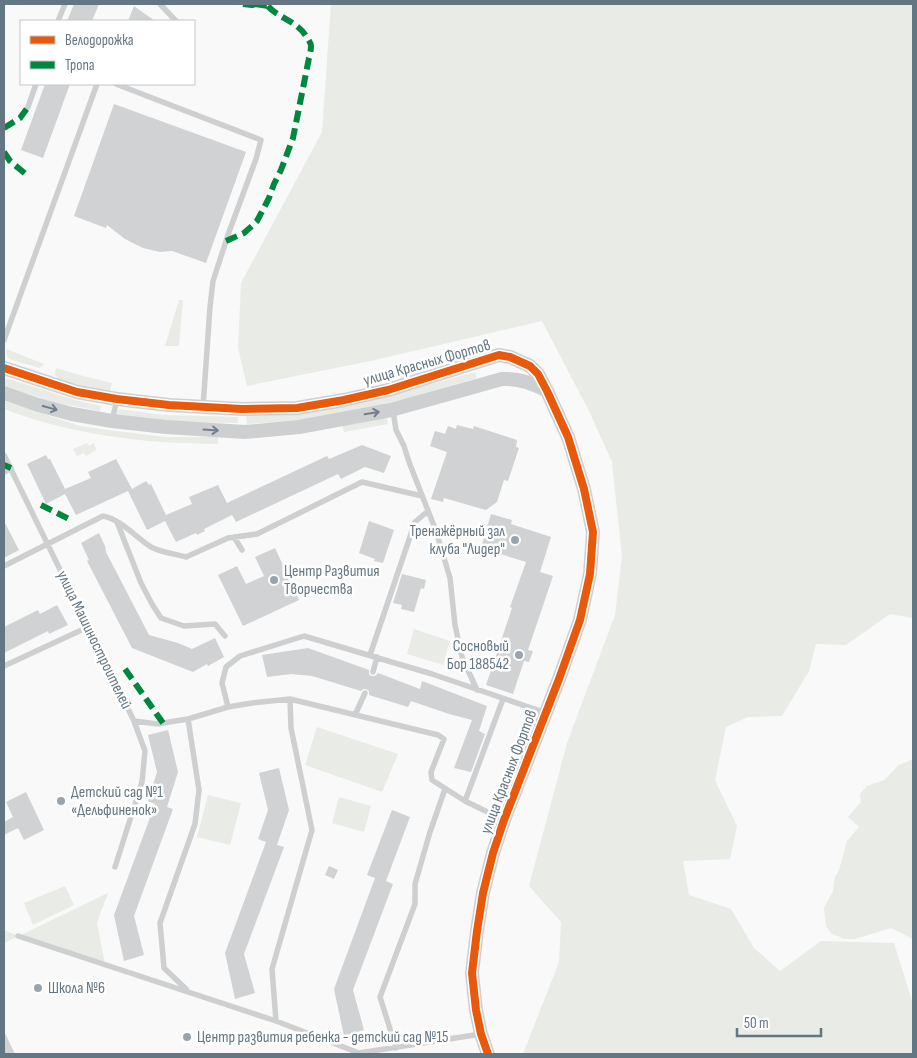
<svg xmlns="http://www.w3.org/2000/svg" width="917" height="1058" viewBox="0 0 917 1058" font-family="'Sofia Sans Condensed',sans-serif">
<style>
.green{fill:#e8ebe6}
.building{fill:#d0d2d3}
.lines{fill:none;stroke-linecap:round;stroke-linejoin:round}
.service{stroke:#cecfd0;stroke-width:5.5}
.tertiary{stroke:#cecfd0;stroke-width:14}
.quiet{stroke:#00873e;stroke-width:6;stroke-dasharray:12 6;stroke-linecap:butt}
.cycleway-casing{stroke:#fff;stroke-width:11}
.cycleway{stroke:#e8590c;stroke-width:8}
.oneway{stroke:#707f8b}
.poi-dot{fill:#99a4ac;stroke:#fff;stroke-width:2}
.labels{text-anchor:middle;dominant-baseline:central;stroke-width:5;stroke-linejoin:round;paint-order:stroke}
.street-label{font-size:16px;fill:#657683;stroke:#fff}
.poi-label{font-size:16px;fill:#657683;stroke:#fff;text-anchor:start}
</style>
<rect width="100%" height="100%" fill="#f9f9f9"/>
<!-- green -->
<path class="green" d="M331,4H913V618L890,614L846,645L816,644L809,671L782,716L748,717L726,727L715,780L737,826L730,859L683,861L689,895L731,909L754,948L780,971L821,941L894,943L912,1001L913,1002V1054H523L559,962L561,922L529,886L567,743L615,615L622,557L612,462L589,411L542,321L375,360L247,386L238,348L241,283L322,132Z
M179,300H183L179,346H165Z
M6,349L44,364L40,368L12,360L7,357Z
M56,368L83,376L112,383L110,390C101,391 68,384 60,380C58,378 56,376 55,374Z
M475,372L477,378L389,404L300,421L247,424L246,416L388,396Z
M5,379H9L75,400L101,406L100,411L53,402L4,386Z
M4,401L80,426L108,430L166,437H218V444C195,443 172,443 149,441C100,436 50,427 4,409Z
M119,409L164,415L238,417V423L163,422L116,416Z
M386,412L388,424L344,432L341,421Z
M87,443L89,446L94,443L96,450L86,456L84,453L77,456L73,449Z
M414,629L450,641L443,665L407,654Z
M317,727L398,754L382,792L305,765Z
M913,759V942L911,938L891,928L855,939H844L831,933L826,926L824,908L833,891L835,877L839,870L847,841L859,827L848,817L861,802L860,794L867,786L884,780L899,765Z
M208,795L241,803L230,845L197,837Z
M339,797L371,806L364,832L332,823Z
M65,886L74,905L33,925L24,903Z
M108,893L97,923L105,964L19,936L4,943V930L19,936Z"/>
<!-- building -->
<path class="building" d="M74,4H99L92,21H67Z
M134,6L155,21H128Z
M45,84H70L43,158L21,150Z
M114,104L246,152L206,263L172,251L160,252L143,248L125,239L107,225L106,228L74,216Z
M457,425L473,429L474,426L517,440L516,447L519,448L508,481L504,480L497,502L486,510L444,498L443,502L431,499L447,452L430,446L435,431L445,434L448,426L456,429Z
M362,445L391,456L384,473L365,467L341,479L338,474L236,522L232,515L204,529L205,531L197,535L196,533L176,542L165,521L147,530L128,491L76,515L65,494L46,504L27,464L46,455L48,459H50L65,489L91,478L88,472L116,459L132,489L146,481L149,485L151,484L166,515L192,504L189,497L218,485L227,503L327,456L329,459Z
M491,514L512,520L511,524L551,537L540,572L553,576L528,650L533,651L529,662L524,661L513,694L486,685L512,608L510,607L526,562L481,548Z
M4,521L19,550L4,558Z
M369,521L394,530L383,563L374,561L375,559L359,553Z
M99,533L105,546L106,552L149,635L178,643L192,649L215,638L224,657L208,666L207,664L193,672L132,648L87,561L89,560L81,543Z
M275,548L299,600L243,626L218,575L237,566L246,584L264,576L255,557Z
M402,574L426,580L424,589L421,588L414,612L401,609L402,605L393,603Z
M57,605L68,625L49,634L48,631L4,653V627L38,610L40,614Z
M308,648L369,670V674L371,676H375L378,673L420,689L422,681L487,706L479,731L485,734L471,772L454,768L472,720L449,714L411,701L408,707L369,695V691L366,689H363L361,691L312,676L291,674L267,677L262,655Z
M168,730L178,772L167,807L173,809L134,916L144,955L124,961L114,915L155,804L148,801L157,772L148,735Z
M279,768L289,810L277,845L284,847L244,954L255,993L235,999L225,953L266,842L258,839L268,810L259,773Z
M26,792L44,830L24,840L18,828L4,835V822L13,817L6,802Z
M392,810L410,817L386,881L393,884L353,990L364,1030L344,1036L334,989L375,878L367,875Z
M329,866L338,870L334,879L325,875Z
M4,1031L15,1054H4Z"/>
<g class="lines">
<!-- service -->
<path class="service" d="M160,4L176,21
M58,21L65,4
M116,84L261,140L256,159L229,232L213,281L210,307L203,407
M28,107L36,84
M4,340L97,84
M391,410L394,417L396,430L404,446L409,462L436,531L450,578L455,625L462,657L477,690
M112,421L117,399
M4,455L134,721L158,724L163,723L188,719L228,707L252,703L290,699L438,735L444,739L431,772L432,780L465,801L504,820
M4,472L11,468
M117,522L141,583L152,604L161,618L184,626L215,624L225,636
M234,537L242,550
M4,566L103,516C122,520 135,537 151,547C160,552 175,554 186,557L228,538L257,534L362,482L422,496
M370,655L415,522L428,511
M4,666L88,627
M373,672L377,657
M228,707L222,683L226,667L240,656L304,636L432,674L546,713
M355,715L365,693
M465,801L503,699
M115,867L142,782L145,751L134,721
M18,936L276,1021L359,1053L481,1034
M186,989L164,968L160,923L195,824L199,790L188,719
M276,1021L272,969L312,830L291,728L290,699
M396,1048L380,997L415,904V884L430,832L445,789"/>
<!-- tertiary -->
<path class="tertiary" d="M4,368L77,392L117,399L169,405L242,409L297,408L344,400L388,390L499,355L510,357L530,366L538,374L547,391L568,437L584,489L593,532L590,574L580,620L559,679L504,820L493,853L483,893L477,931L472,973L476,1010L481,1034L488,1054
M4,393L38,405L72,414L112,421L166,427L245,432L299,427L391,410L502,379C519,378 533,383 547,391"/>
<!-- quiet -->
<path class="quiet" d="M243,4L252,5L256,4
M255,4L268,6
M4,128L20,118L28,107
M4,152L10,161L28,176
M226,241L244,233L252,226L257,221L269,198L274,184L281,170L293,138L309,58C310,55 311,50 311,46C311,43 308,39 306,36C296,20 277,18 266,4
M4,465L11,468
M41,505L71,520
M125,669L163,723"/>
<defs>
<path id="cycleway" d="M4,368L77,392L117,399L169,405L242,409L297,408L344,400L388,390L499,355L510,357L530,366L538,374L547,391L568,437L584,489L593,532L590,574L580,620L559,679L504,820L493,853L483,893L477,931L472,973L476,1010L481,1034L488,1054"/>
</defs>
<!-- cycleway casing -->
<use href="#cycleway" class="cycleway-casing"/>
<!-- cycleway -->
<use href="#cycleway" class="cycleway"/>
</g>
<!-- one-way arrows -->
<defs><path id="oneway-shaft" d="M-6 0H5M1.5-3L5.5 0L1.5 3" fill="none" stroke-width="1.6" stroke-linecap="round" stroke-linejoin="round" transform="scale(1.25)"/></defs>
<g class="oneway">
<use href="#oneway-shaft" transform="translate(50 408) rotate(15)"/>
<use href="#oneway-shaft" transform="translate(372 413) rotate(-10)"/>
<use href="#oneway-shaft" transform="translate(211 430) rotate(4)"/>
</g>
<!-- markers -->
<g class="poi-dot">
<circle cx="515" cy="540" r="5"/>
<circle cx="274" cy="580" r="5"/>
<circle cx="519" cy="655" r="5"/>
<circle cx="61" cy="801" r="5"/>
<circle cx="38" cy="988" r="5"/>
<circle cx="187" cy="1037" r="5"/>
</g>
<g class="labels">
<!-- street labels -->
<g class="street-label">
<text transform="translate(427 363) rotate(-16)">улица Красных Фортов</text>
<text transform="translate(94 640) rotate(64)">улица Машиностроителей</text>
<text transform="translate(509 772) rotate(-69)">улица Красных Фортов</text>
</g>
<!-- poi labels -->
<g class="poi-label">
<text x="505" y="531" text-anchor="end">Тренажёрный зал<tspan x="505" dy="18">клуба "Лидер"</tspan></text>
<text x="284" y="571">Центр Развития<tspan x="284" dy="18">Творчества</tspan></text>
<text x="509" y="646" text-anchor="end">Сосновый<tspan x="509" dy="18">Бор 188542</tspan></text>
<text x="71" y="792">Детский сад №1<tspan x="71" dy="18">«Дельфиненок»</tspan></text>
<text x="48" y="988">Школа №6</text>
<text x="197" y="1037">Центр развития ребенка - детский сад №15</text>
</g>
</g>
<!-- border -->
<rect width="917" height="1058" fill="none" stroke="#657683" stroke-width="10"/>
<!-- legend -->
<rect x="20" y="20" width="175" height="65" fill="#ffffff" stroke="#c1c8cd"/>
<rect x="30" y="36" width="25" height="8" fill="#e8590c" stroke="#c1c8cd"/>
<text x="65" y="45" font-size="15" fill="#657683">Велодорожка</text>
<rect x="30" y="61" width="25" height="8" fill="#00873e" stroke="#c1c8cd"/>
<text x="65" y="70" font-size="15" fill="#657683">Тропа</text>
<!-- scale -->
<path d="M737 1028v8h84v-8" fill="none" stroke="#657683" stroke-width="2.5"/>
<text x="744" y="1028" font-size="15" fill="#657683" stroke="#ffffff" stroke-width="4" paint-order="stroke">50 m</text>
</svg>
